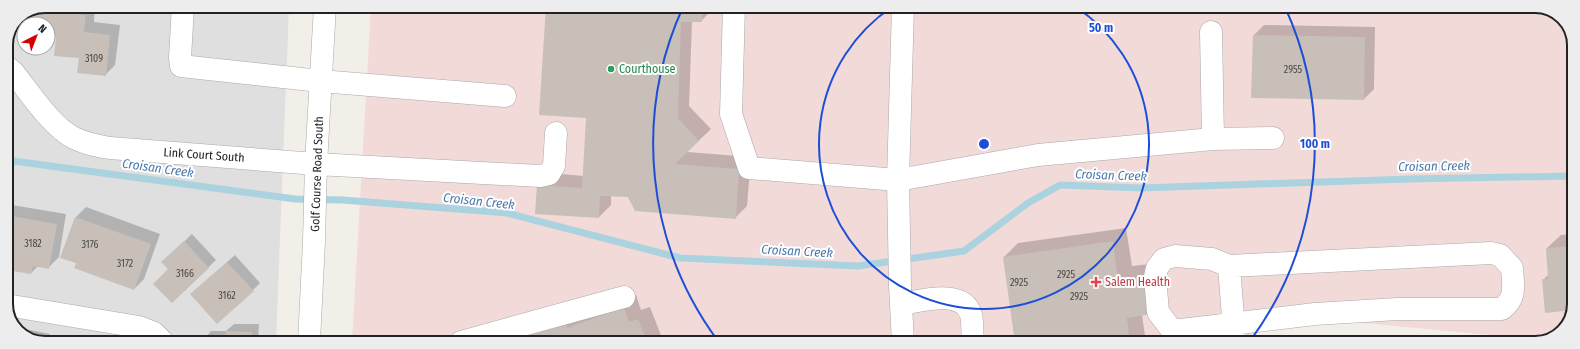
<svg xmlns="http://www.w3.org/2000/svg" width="1580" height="349" viewBox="0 0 1580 349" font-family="'Fira Sans Condensed',sans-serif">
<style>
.residential{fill:#e0dfdf;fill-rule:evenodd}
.commercial{fill:#f2dad9}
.shadow{fill:#0003}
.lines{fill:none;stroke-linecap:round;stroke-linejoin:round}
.stream{stroke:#aad3df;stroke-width:7}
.building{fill:#c7bfb8}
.minor-casing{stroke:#a9a9a9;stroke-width:23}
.minor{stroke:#fff;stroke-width:22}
.ring{fill:none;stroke:#1d4ed8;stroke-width:2}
.leisure-dot{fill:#2e9e5b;stroke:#fff;stroke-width:1.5}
.health-dot{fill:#e0444e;stroke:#fff;stroke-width:1.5}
.labels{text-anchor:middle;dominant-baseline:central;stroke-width:4;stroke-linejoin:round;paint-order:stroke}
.number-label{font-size:10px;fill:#4b4948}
.leisure-label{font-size:12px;fill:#27864d;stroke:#fff;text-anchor:start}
.street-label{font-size:12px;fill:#222;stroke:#fff}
.health-label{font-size:12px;fill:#be3a42;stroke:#fff;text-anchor:start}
.water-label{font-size:13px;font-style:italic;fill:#4a7aab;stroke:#fff}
.rim{fill:none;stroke:#222;stroke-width:2}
.centre{fill:#1d4ed8;stroke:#fff;stroke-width:2}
.ring-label{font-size:12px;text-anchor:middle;font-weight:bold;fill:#1d4ed8;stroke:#fff;stroke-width:4;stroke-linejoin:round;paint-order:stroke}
</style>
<rect width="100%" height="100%" fill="#f2efe9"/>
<!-- residential -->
<path class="residential" d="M45,6H289L276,342H37L16,330L6,309V45L18,17ZM24,24H48V48H24Z"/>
<!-- commercial -->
<path class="commercial" d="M371,6L1543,7L1564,19L1574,40L1573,312L1559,335L1543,340L1312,318L1220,343L352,342Z"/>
<!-- shadow -->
<path class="shadow" d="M45,6H95L94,22L120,25L115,65L105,75L80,57L57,36L48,35V24H32V20L17,18Z
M547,6H713V9L701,21H692L689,106L711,129L687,152L751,157L747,206L735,218L628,196L611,195V205L599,217L536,213L550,173L584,176L587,117Z
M1264,25L1375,27L1374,89L1364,99L1254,35Z
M6,204L66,214L59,257L48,268L38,266L31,273L6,269Z
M86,207L160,234L144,279L134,289L77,263L61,257L76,217Z
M1126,228L1132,266L1159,263L1142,315L1146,343H1016L1004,257L1018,243Z
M192,234L216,260L172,302L170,255Z
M1573,234V309L1546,312L1543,280L1549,274L1547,248L1561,235Z
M235,255L260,283L253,290L199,287Z
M636,295L641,310L650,307L664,343L480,342L579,316Z
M234,324H259L258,342H204V339L211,331H226Z
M15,327L50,334L49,342H37L16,330Z
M85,340L112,342H83Z"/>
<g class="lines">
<!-- stream -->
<path class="stream" d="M6,160L295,199L343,200L507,213L680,258L858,266L964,251L1028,203L1060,185L1141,188L1410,179L1573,176"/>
</g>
<!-- building -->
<path class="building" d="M45,6H62L61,12L86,15L84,32L110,35L106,76L77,73L79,58L54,56L56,37L48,36V24H31V21L17,19L18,17Z
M546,6H702V22H681L678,118L699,141L675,164L739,169L736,219L635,211L628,197L600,196L599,218L535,214L537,185L582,188L586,118L539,115Z
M1253,35L1365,37L1364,100L1251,98Z
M6,215L57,224L49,269L33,266L31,274L6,270Z
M75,217L151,244L134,290L74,268L76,263L60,258Z
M184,241L209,268L172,303L153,284L168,269L161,262Z
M1113,241L1118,280L1145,276L1151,314L1127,318L1130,343H1015L1003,257Z
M1573,246V310L1545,313L1542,279H1548L1546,248Z
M227,262L254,291L217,324L190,294Z
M624,307L629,322L638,319L648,343L499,342L564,318L567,328Z
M226,331L252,332L251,342H203V338L225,339Z"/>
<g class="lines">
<defs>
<path id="minor" d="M183,6L180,58L181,66L320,81L505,96
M734,6L731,114L749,168L898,180L903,6
M1211,32L1213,139
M6,66L14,73C30,93 51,126 74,138C86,144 98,146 110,148L316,164L540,176L549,174L554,166L556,133
M1491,253L1500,255L1512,268C1513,286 1517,297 1502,309H1397L1315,314L1181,330L1171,329L1158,312L1155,277L1157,268L1164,259L1175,256L1212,259L1229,266Z
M1229,266L1235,343
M901,304C920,301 964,288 971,315C973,323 972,334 973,343
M6,305L139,327L154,333L163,342
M309,342L314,241L316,164L325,6
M461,342L624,297
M903,343L900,285L898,180L1038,155L1213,139L1273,138"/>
</defs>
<!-- minor casing -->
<use href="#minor" class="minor-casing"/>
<!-- minor -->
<use href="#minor" class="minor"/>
</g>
<!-- distance rings -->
<g class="ring">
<path d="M1076 7A165 165 0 1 1 892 7"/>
<path d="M718 341A331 331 0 0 1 683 7M1285 7A331 331 0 0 1 1250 341"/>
</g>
<!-- markers -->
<circle class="leisure-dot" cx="611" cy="69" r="4"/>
<path class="health-dot" d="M1094 276h4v4h4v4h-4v4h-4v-4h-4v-4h4z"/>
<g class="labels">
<!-- number labels -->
<g class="number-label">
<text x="94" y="59">3109</text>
<text x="1293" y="70">2955</text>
<text x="33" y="244">3182</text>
<text x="90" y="245">3176</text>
<text x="125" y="264">3172</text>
<text x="185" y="274">3166</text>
<text x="1066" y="275">2925</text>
<text x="1019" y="283">2925</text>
<text x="227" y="296">3162</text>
<text x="1079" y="297">2925</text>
</g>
<!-- leisure labels -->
<g class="leisure-label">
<text x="619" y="69">Courthouse</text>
</g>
<!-- street labels -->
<g class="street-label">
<text transform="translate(204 155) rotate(4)">Link Court South</text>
<text transform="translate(317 174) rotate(-88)">Golf Course Road South</text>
</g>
<!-- health labels -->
<g class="health-label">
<text x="1105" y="282">Salem Health</text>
</g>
<!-- water labels -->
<g class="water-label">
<text transform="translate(1434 166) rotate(-1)">Croisan Creek</text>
<text transform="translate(158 168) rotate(8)">Croisan Creek</text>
<text transform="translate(1111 175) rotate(2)">Croisan Creek</text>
<text transform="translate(479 201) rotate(6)">Croisan Creek</text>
<text transform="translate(797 251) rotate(3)">Croisan Creek</text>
</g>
</g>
<!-- crop -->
<path d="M0 0H1580V349H0ZM45 13H1535A32 32 0 0 1 1567 45V304A32 32 0 0 1 1535 336H45A32 32 0 0 1 13 304V45A32 32 0 0 1 45 13Z" fill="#ededed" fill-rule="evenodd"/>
<path class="rim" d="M45 13H1535A32 32 0 0 1 1567 45V304A32 32 0 0 1 1535 336H45A32 32 0 0 1 13 304V45A32 32 0 0 1 45 13Z"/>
<circle cx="984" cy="144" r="6" class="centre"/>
<g class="ring-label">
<text x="1101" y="32">50 m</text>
<text x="1315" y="148">100 m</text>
</g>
<!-- north arrow -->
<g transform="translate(36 36) rotate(42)"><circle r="19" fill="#ffffff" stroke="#a7a7a7"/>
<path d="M0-3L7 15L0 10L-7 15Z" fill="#d40000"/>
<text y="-6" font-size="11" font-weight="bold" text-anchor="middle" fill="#222222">N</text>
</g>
</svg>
